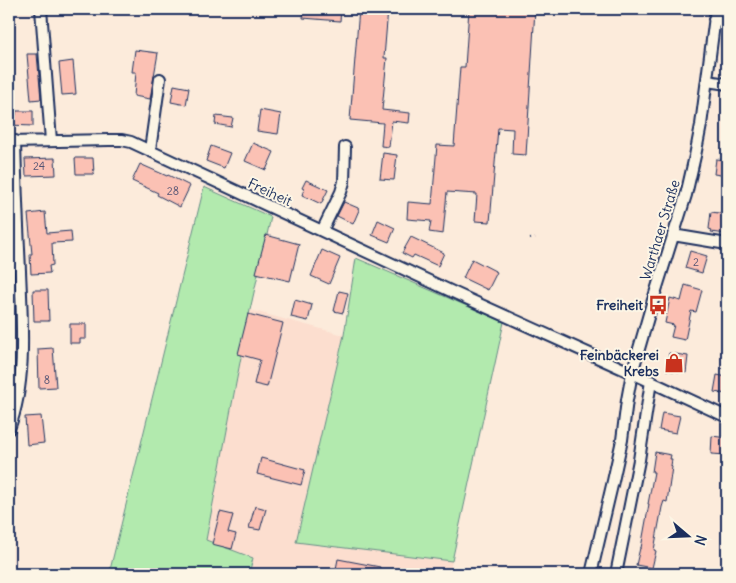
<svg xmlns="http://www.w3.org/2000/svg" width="736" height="583" viewBox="0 0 736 583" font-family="Delius,sans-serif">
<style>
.built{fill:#fcdecf}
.green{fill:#b2eaae;stroke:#668c86}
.building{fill:#fbc1b4;stroke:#1b2f5e}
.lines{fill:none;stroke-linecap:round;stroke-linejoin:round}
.minor-casing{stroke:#1b2f5e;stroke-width:14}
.path{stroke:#1b2f5e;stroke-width:2;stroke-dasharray:1 4;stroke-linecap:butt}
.minor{stroke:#fcf5e5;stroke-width:10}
.labels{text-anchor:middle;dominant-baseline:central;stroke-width:4;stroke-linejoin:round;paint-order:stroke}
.number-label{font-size:11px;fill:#535474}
.street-label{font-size:14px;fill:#1b2f5e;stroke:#fcf5e5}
.poi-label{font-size:14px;font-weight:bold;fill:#1b2f5e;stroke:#fcf5e5;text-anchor:end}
</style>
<rect width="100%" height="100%" fill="#fcebdb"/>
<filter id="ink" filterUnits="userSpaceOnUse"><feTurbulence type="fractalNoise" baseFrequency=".02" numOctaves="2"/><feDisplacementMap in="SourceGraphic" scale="10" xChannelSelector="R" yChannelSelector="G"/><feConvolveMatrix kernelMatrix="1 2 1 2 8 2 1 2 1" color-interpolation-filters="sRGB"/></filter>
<g filter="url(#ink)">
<!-- built -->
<path class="built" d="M250,310L344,335L296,542L452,561L449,574H249L253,558L206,540Z"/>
<!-- green -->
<path class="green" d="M204,187L271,217L250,310L206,540L253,558L249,574H109Z
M356,258L504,322L452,561L296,542L344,335Z"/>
<!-- building -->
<path class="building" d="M304,9H341L340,21L303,18Z
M359,9H388L384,58H387L382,110L410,113L409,123L392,121L389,147L381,146L383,123L350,120Z
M469,9H535L526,155L512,154L513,129L498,128L490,222L475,221L477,194L447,192L443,234L429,232L431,221L407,219L408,202L432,204L437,145L454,146L460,67H465Z
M135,50L158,53L150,99L134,96L136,72H132Z
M27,54H37L41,99L31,100Z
M73,61L76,94L62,95L59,63Z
M174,85L189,88L186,105L171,102Z
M260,110L281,114L278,134L257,131Z
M16,111H33V126L9,125V115H16Z
M216,116L233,118L231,127L215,124Z
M253,143L274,152L266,170L245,161Z
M211,146L230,153L224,168L206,161Z
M383,153L397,155L394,180L380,179Z
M55,158L56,175L26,176L25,159Z
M75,158H93L94,174H76Z
M716,159L727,160V176L714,174Z
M140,164L167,176L168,175L190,186L180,207L157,195L158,193L132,181Z
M306,180L328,190L321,204L302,195L304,189L302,188Z
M344,202L358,208L359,210L353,224L337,216Z
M45,212L47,233L71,231L72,242L52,243L53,265L49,266L50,273L31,274L30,254H32L28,214Z
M711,212L727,214V234L711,232L712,230L709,229Z
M378,220L395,228L389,242L372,235Z
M266,235L299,244L290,281L256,273Z
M411,237L444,253L438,266L414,255L412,258L402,253Z
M322,250L340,258L329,284L311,276Z
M690,251L707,256L702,273L685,268Z
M472,259L497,272L488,290L463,278Z
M685,285L702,290L696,312L691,311L685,340L671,337L674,325L665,323L670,298L681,301Z
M33,290H48L49,321H34Z
M339,291L348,293L343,313L334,311Z
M295,300L312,305L308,321L291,317Z
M248,314L283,323L267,387L254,384L260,360L238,354Z
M70,324H86V339H80V343H70Z
M53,348L56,387L39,388L38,349Z
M669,353L688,356L686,373L666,370Z
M717,375L727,377V394L714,392Z
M662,413L680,416L676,433L659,430Z
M41,416L44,443L27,445L25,417Z
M712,436L727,438V455L711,454Z
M655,452L671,455L670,459H672L671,466L672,467L667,502L664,501L662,507L654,550L656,551L652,568L636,565L640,548H641L649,504H648L654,472H652Z
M261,458L305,470L301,485L257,474Z
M255,506L266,509L260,530L249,528Z
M220,512L233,515L228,532L236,534L232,549L212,544Z
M338,559L380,567L379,574H335Z"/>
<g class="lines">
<defs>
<path id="minor" d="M41,9L51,141
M714,19L727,21
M707,81L727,84
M9,142L109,140H122L131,142L457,294L632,373L727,417
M150,150L160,79
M322,231L341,192L344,182L345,147
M673,235L727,244
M9,429C27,382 22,322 20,271C18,228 16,185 15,141
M591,574L613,481L622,440L627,400L632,373L653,300L686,195L695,156L701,125L716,9
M616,574L639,460L651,381"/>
</defs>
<!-- minor casing -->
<use href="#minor" class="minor-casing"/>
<!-- path -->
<path class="path" d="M530,239L535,238
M9,548L11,549"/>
<!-- minor -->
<use href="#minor" class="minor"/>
</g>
</g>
<!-- icons -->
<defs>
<symbol id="bus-bare" viewBox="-9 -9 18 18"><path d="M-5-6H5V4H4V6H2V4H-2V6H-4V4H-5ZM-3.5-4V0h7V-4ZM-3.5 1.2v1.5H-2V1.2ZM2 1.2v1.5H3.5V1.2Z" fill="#c8321e" stroke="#fcf5e5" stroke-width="2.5" paint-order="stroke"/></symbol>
<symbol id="shop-bare" viewBox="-9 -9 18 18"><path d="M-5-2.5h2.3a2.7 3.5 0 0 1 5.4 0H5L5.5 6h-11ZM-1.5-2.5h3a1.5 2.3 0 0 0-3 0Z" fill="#c8321e" stroke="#fcf5e5" stroke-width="2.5" paint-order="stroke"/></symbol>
</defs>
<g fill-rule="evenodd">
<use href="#bus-bare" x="644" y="291" width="28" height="28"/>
<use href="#shop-bare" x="660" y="349" width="28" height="28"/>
</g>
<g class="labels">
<!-- number labels -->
<g class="number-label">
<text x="39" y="166">24</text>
<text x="173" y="191">28</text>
<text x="696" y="262">2</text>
<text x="47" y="380">8</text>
</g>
<!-- street labels -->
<g class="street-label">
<text transform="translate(270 192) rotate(25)">Freiheit</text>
<text transform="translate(660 230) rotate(-73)">Warthaer Straße</text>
</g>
<!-- poi labels -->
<g class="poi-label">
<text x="643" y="305">Freiheit</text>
<text x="659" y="355">Feinbäckerei<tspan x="659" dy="16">Krebs</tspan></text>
</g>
</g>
<!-- margin -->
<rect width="736" height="583" fill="none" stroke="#fcf5e5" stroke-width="30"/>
<rect x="15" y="15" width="706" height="553" fill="none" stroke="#1b2f5e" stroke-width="2" filter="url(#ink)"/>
<!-- north arrow -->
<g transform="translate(688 536) rotate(109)" stroke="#fcf5e5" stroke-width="4" paint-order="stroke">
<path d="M0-4L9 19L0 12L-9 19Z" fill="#1b2f5e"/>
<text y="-8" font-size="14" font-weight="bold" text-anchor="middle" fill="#1b2f5e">N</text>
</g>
</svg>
